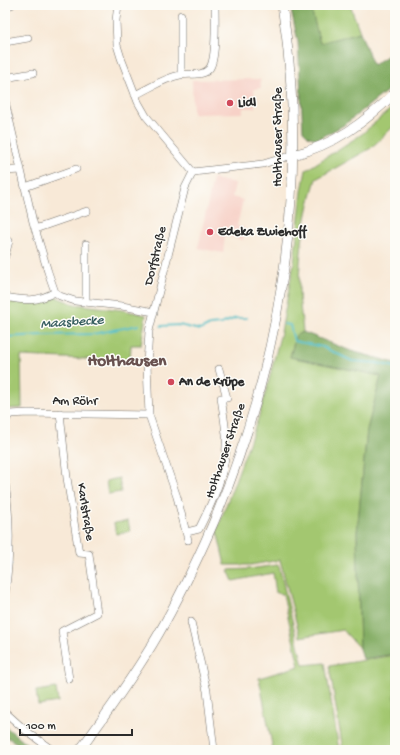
<svg xmlns="http://www.w3.org/2000/svg" width="400" height="755" viewBox="0 0 400 755" font-family="'Gochi Hand',sans-serif">
<style>
.built{fill:#f7d1c7}
.green{fill:#a3c770;stroke:#67794e}
.forest{fill:#82ac62;stroke:#566c46}
.lines{fill:none;stroke-linecap:round;stroke-linejoin:round}
.stream{stroke:#4dbcc3;stroke-width:2}
.minor-casing{stroke:#736e67;stroke-width:8}
.tertiary-casing{stroke:#736e67;stroke-width:10}
.minor{stroke:#fff;stroke-width:7}
.tertiary{stroke:#fff;stroke-width:9}
.poi-dot{fill:#d1495b;stroke:#fdfcf7;stroke-width:1.5}
.labels{text-anchor:middle;dominant-baseline:central;stroke-width:3;stroke-linejoin:round;paint-order:stroke}
.poi-label{font-size:13px;font-weight:bold;fill:#2b2b2b;stroke:#fdfcf7;text-anchor:start}
.street-label{font-size:13px;fill:#2b2b2b;stroke:#fdfcf7}
.water-label{font-size:14px;font-style:italic;fill:#375e60;stroke:#fdfcf7}
.district-label{font-size:17px;font-weight:bold;fill:#68514f;stroke:#fdfcf7}
</style>
<rect width="100%" height="100%" fill="#fdfcf7"/>
<filter id="ink" filterUnits="userSpaceOnUse"><feTurbulence type="fractalNoise" baseFrequency=".025" numOctaves="2"/><feDisplacementMap in="SourceGraphic" scale="8" xChannelSelector="R" yChannelSelector="G"/><feConvolveMatrix kernelMatrix="1 2 1 2 8 2 1 2 1" color-interpolation-filters="sRGB"/></filter>
<filter id="wash" filterUnits="userSpaceOnUse"><feTurbulence type="fractalNoise" baseFrequency=".012" numOctaves="4" result="noise"/><feDisplacementMap in="SourceGraphic" scale="16" xChannelSelector="R" yChannelSelector="G"/><feGaussianBlur stdDeviation="0.9" result="paint"/><feColorMatrix in="noise" values="0 0 0 0 0 0 0 0 0 0 0 0 0 0 0 0 0 1.4 0 .05"/><feComposite in="paint" operator="in"/></filter>
<g filter="url(#wash)">
<rect width="100%" height="100%" fill="#f8e9d7"/>
<!-- built -->
<path class="built" d="M260,79L261,88L254,89L255,108H243V113L193,114L192,80Z
M213,179L235,183L232,197L243,200L237,226L245,228L243,240L225,236L223,253L198,248Z"/>
<!-- green -->
<path class="green" d="M310,5H350L360,32L320,44Z
M395,105V125L371,148L316,179C305,214 299,252 299,289C299,303 302,318 303,332L296,335L290,357L381,376L367,430L357,533L360,649L343,630L300,637L280,560L251,565H225L217,530L258,419L267,388L281,332L294,262L302,191L306,170L362,134Z
M56,297L74,304L122,310L146,315L141,345H131L130,361L21,356L22,408L5,409V299L31,303L44,302Z
M119,478L121,492L108,494L106,481Z
M128,521L130,531L116,534L114,523Z
M277,565L279,566L303,665L325,663L339,750H273L259,678L299,666L283,594L276,593L273,573L233,581L228,570L249,569Z
M395,655V750H343L329,666Z
M56,688L58,702L38,705L36,691Z"/>
<!-- forest -->
<path class="forest" d="M290,5H310L320,43L360,32L373,65L395,51V82L387,91L344,125L318,139L309,137L303,131L298,42Z
M303,332L351,351L395,363V654L363,659L360,649L357,533L367,430L381,376L290,357L296,335Z
M5,726L24,742L38,750H28L5,736Z"/>
<g class="lines">
<!-- stream -->
<path class="stream" d="M284,324L290,325L294,341L323,347L352,361L377,363L395,367
M161,326L179,325L200,330L210,325L221,324L236,318H247
M5,337L43,335L93,334L139,325"/>
</g>
</g>
<g filter="url(#ink)">
<g class="lines">
<defs>
<path id="minor" d="M118,5L116,20L117,45L121,58L138,102L146,116L193,172
M5,6L11,5
M5,42L28,38
M181,75V15
M5,78L33,73
M135,95C150,88 164,78 180,75C190,73 202,77 209,69C217,60 215,18 215,5
M5,101L33,222L48,272L55,292L60,296L75,301L122,306L154,312
M5,171L20,170
M193,172L263,164L293,155
M25,187L76,169
M35,229L87,211
M86,244V302
M5,256L9,241
M5,297C26,301 37,302 55,292
M60,413L67,478L79,553L89,554L97,613L62,631L69,679
M5,421L10,414L28,413L149,415
M5,484C11,520 10,558 5,593
M187,532L199,529C214,499 228,469 226,435C225,423 223,411 221,398H227L219,369
M188,540L177,497L149,415L147,364L149,331L185,188L193,172
M191,622L207,691L214,750
M5,712L25,730L52,750"/>
<path id="tertiary" d="M293,155C335,145 365,122 395,93
M80,750C105,716 130,681 152,645C172,612 189,577 205,542C280,375 311,187 282,5"/>
</defs>
<!-- minor casing -->
<use href="#minor" class="minor-casing"/>
<!-- tertiary casing -->
<use href="#tertiary" class="tertiary-casing"/>
<!-- minor -->
<use href="#minor" class="minor"/>
<!-- tertiary -->
<use href="#tertiary" class="tertiary"/>
</g>
</g>
<!-- markers -->
<g class="poi-dot">
<circle cx="230" cy="103" r="4"/>
<circle cx="210" cy="232" r="4"/>
<circle cx="171" cy="382" r="4"/>
</g>
<g class="labels">
<!-- poi labels -->
<g class="poi-label">
<text x="238" y="103">Lidl</text>
<text x="218" y="232">Edeka Zwiehoff</text>
<text x="179" y="382">An de Krüpe</text>
</g>
<!-- street labels -->
<g class="street-label">
<text transform="translate(278 137) rotate(-90)">Holthauser Straße</text>
<text transform="translate(156 256) rotate(-76)">Dorfstraße</text>
<text x="75" y="401">Am Röhr</text>
<text transform="translate(226 451) rotate(-71)">Holthauser Straße</text>
<text transform="translate(85 512) rotate(81)">Karlstraße</text>
</g>
<!-- water labels -->
<g class="water-label">
<text transform="translate(72 323) rotate(-4)">Maasbecke</text>
</g>
<!-- district labels -->
<g class="district-label">
<text x="127" y="362">Holthausen</text>
</g>
</g>
<!-- margin -->
<rect width="400" height="755" fill="none" stroke="#fdfcf7" stroke-width="20"/>
<!-- scale -->
<path d="M20 729v6h112v-6" fill="none" stroke="#2b2b2b" stroke-width="2"/>
<text x="26" y="729" font-size="12" fill="#2b2b2b" stroke="#fdfcf7" stroke-width="3" paint-order="stroke">100 m</text>
</svg>
